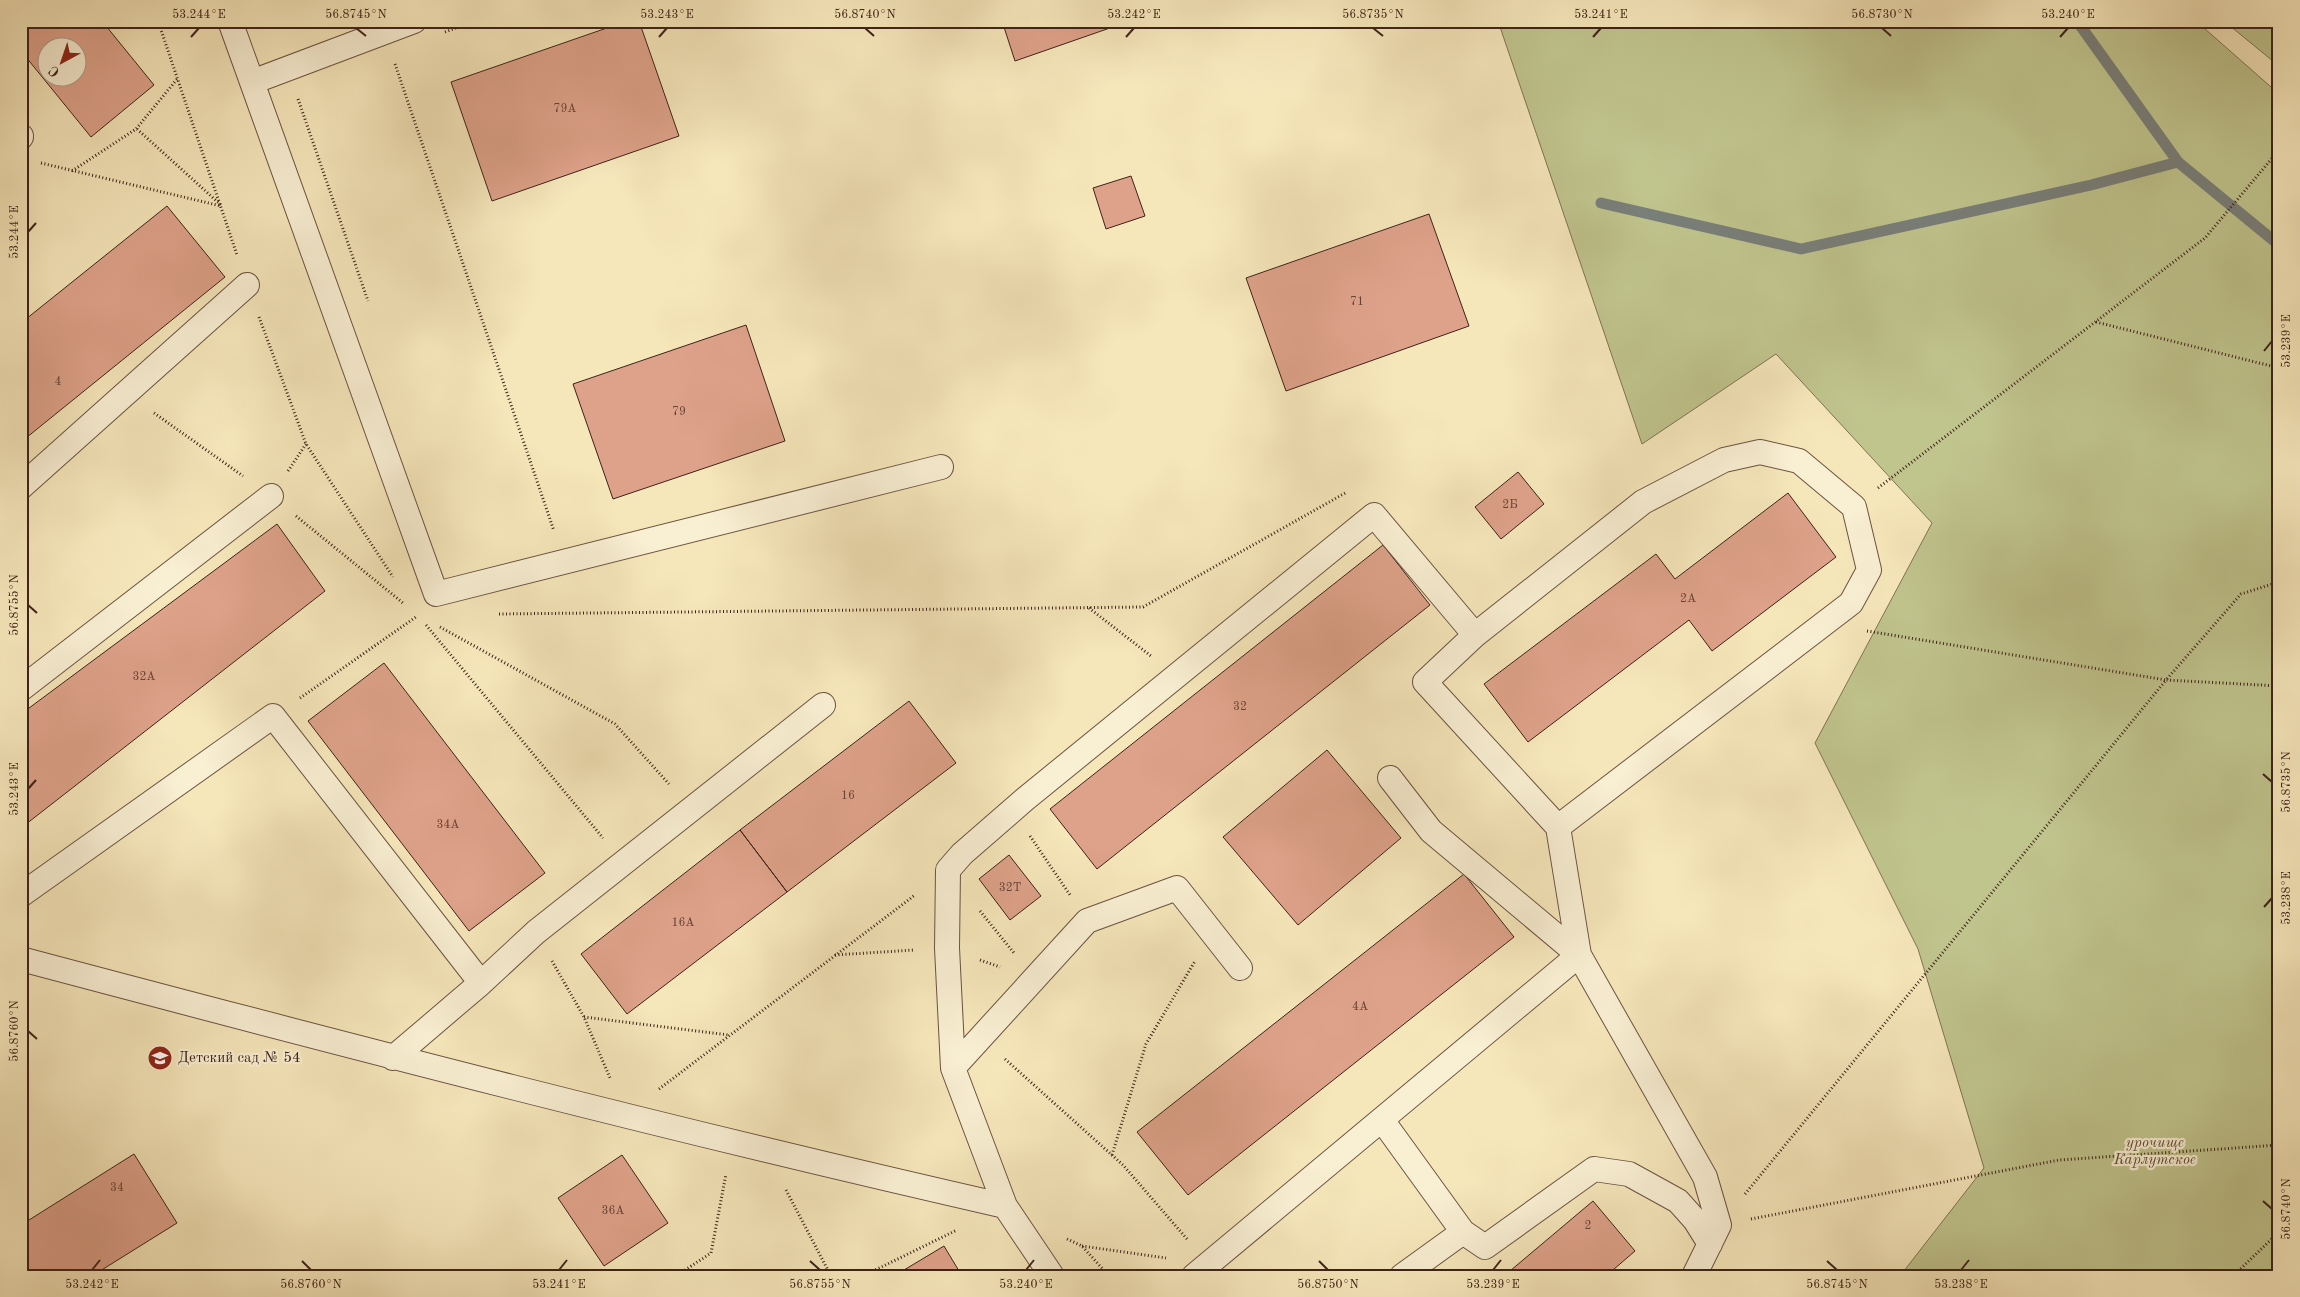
<svg xmlns="http://www.w3.org/2000/svg" width="2300" height="1297" viewBox="0 0 2300 1297" font-family="'Old Standard TT',serif">
<style>
.green{fill:#c0c48d;stroke:#7f7353}
.lines{fill:none;stroke-linecap:round;stroke-linejoin:round}
.stream{stroke:#797f7a;stroke-width:11}
.building{fill:#dea28a;stroke:#3e2219;fill-rule:evenodd}
.lane-casing{stroke:#6c5342;stroke-width:26}
.path{stroke:#3e2219;stroke-width:3;stroke-dasharray:1 2.5;stroke-linecap:butt}
.lane{stroke:#f9efd3;stroke-width:24}
.ticks{fill:none;stroke:#3e2219;stroke-width:2}
.labels{text-anchor:middle;dominant-baseline:central;stroke-width:4.5;stroke-linejoin:round;paint-order:stroke}
.number-label{font-size:12px;fill:#664235}
.poi-label{font-size:15px;fill:#3e2219;stroke:#f9efd3;text-anchor:start}
.park-label{font-size:15px;font-style:italic;fill:#5e4a36;stroke:#f9efd3}
.neatline{fill:none;stroke:#3e2219;stroke-width:2}
.ticks-label{font-size:12px;text-anchor:middle;fill:#3e2219}
</style>
<rect width="100%" height="100%" fill="#f6e7bb"/>
<filter id="stains"><feTurbulence type="fractalNoise" baseFrequency=".004" numOctaves="4"/><feColorMatrix values="0 0 0 0 .2 0 0 0 0 .09 0 0 0 0 .02 0 0 0 .5 -.17"/></filter>
<radialGradient id="worn" r=".72"><stop offset=".6" stop-color="#630" stop-opacity="0"/><stop offset="1" stop-color="#630" stop-opacity=".3"/></radialGradient>
<!-- green -->
<path class="green" d="M1498,21H2196L2279,94V1276H1900L1984,1168L1918,949L1815,743L1932,523L1776,354L1642,444Z
M2224,21H2279V66Z"/>
<g class="lines">
<!-- stream -->
<path class="stream" d="M2077,21L2178,162L2279,245
M1601,203L1801,249L2091,185L2178,162"/>
</g>
<!-- building -->
<path class="building" d="M21,21H102L154,85L91,137L21,51ZM48,48H78V78H48Z
M627,21H639L679,136L492,201L451,82Z
M1002,21H1130L1015,61Z
M1131,176L1145,216L1106,229L1093,188Z
M167,206L225,277L21,442V323Z
M1429,214L1469,326L1286,391L1246,278Z
M746,325L785,441L613,499L573,384Z
M1518,472L1544,504L1501,539L1475,507Z
M1788,493L1836,557L1712,651L1689,620L1528,742L1484,684L1656,554L1675,579Z
M277,524L325,591L21,828V714Z
M1383,545L1430,605L1097,869L1050,809Z
M384,663L545,873L469,931L308,721Z
M909,701L956,763L787,892L740,830Z
M1327,750L1401,838L1298,925L1223,837Z
M740,830L787,892L627,1014L581,954Z
M1009,855L1041,896L1010,920L979,879Z
M1464,874L1514,937L1188,1195L1137,1132Z
M134,1154L177,1223L92,1276H21V1225Z
M622,1155L668,1223L604,1266L558,1198Z
M1593,1201L1635,1251L1606,1276H1504Z
M944,1246L962,1276H894Z"/>
<g class="lines">
<defs>
<path id="lane" d="M230,21L436,594L941,467
M252,82L414,21
M21,136V137
M21,487L247,285
M21,689L271,496
M1558,827L1425,682L1475,635L1643,502L1724,460L1760,452L1799,461L1854,507L1869,570L1851,603L1558,827L1579,955L1705,1177L1719,1225L1694,1276
M21,895L273,716L481,983
M21,959C348,1046 675,1131 1005,1206L1052,1276
M393,1058L481,983L536,932L823,705
M953,1068L1087,921L1177,888L1240,968
M1382,1120L1463,1232L1402,1276
M1005,1206L953,1068L947,948L948,870L962,854L1024,800L1374,515L1475,635
M1463,1232L1485,1247L1594,1169L1629,1174L1678,1201L1695,1220L1710,1244
M1194,1276L1579,955L1431,831L1390,778"/>
</defs>
<!-- lane casing -->
<use href="#lane" class="lane-casing"/>
<!-- path -->
<path class="path" d="M158,21L237,255
M445,32L475,21
M395,64L554,531
M298,99L368,301
M137,129L221,205
M41,163L221,206
M72,171L136,129L178,78
M259,317L306,444L393,577
M2096,322L2279,368
M154,413L243,476
M288,471L306,444
M1878,488L2205,238L2279,150
M296,516L403,603
M1089,608L1151,656
M499,614L1143,607L1347,492
M426,625L603,838
M440,627L615,724L669,784
M1867,631L2166,680L2241,594L2279,582
M300,698L416,617
M1030,836L1070,895
M980,911L1014,953
M835,955L914,950
M980,960L1000,967
M552,961L584,1017L610,1078
M584,1017L729,1035
M1005,1059L1123,1165L1187,1239
M659,1089L915,895
M1112,1155L1146,1044L1195,961
M786,1190L831,1276
M1745,1194L2166,680L2279,686
M1751,1219L2059,1160L2279,1145
M1067,1239L1082,1246L1109,1276
M1082,1246L1166,1258
M676,1276L711,1253L726,1174
M863,1276L957,1230
M2233,1276L2279,1232"/>
<!-- lane -->
<use href="#lane" class="lane"/>
</g>
<!-- ticks -->
<path class="ticks" d="M356,28L366,36M865,28L874,36M1373,28L1383,36M1882,28L1891,36M191,37L199,28M659,37L667,28M1126,37L1134,28M1593,37L1601,28M2060,37L2068,28M28,232L36,223M2264,351L2272,341M28,605L37,613M2263,774L2272,782M28,789L36,780M2264,907L2272,898M28,1031L37,1039M2263,1201L2272,1209M302,1261L311,1270M810,1261L820,1270M1319,1261L1328,1270M1827,1261L1837,1270M92,1270L100,1260M559,1270L567,1260M1026,1270L1034,1260M1493,1270L1501,1260M1961,1270L1969,1260"/>
<!-- icons -->
<defs>
<symbol id="school-disc" viewBox="-11 -11 22 22"><circle r="9.5" fill="#8f2418" stroke="#f9efd3"/><path d="M0-5L7-2L0 1L-7-2ZM-4 1L0 2.5L4 1V4Q0 6-4 4Z" fill="#fff"/></symbol>
</defs>
<g fill-rule="evenodd">
<use href="#school-disc" x="146" y="1044" width="28" height="28"/>
</g>
<g class="labels">
<!-- number labels -->
<g class="number-label">
<text x="565" y="109">79А</text>
<text x="1357" y="302">71</text>
<text x="58" y="382">4</text>
<text x="679" y="412">79</text>
<text x="1510" y="505">2Б</text>
<text x="1688" y="599">2А</text>
<text x="144" y="677">32А</text>
<text x="1240" y="707">32</text>
<text x="848" y="796">16</text>
<text x="448" y="825">34А</text>
<text x="1010" y="888">32Т</text>
<text x="683" y="923">16А</text>
<text x="1360" y="1007">4А</text>
<text x="117" y="1188">34</text>
<text x="613" y="1211">36А</text>
<text x="1588" y="1226">2</text>
</g>
<!-- poi labels -->
<g class="poi-label">
<text x="178" y="1058">Детский сад № 54</text>
</g>
<!-- park labels -->
<g class="park-label">
<text x="2155" y="1143">урочище<tspan x="2155" dy="17">Карлутское</tspan></text>
</g>
</g>
<!-- margin -->
<rect width="2300" height="1297" fill="none" stroke="#f6e7bb" stroke-width="55"/>
<!-- north arrow -->
<g transform="translate(62 62) rotate(220)"><circle r="24" fill="#f9efd3" stroke="#ae9d89"/>
<path d="M0-4L9 19L0 12L-9 19Z" fill="#8f2418"/>
<text y="-8" font-size="14" font-weight="bold" text-anchor="middle" fill="#3e2219">С</text>
</g>
<rect x="28" y="28" width="2244" height="1242" class="neatline"/>
<g class="ticks-label">
<text x="199" y="18">53.244°E</text>
<text x="356" y="18">56.8745°N</text>
<text x="667" y="18">53.243°E</text>
<text x="865" y="18">56.8740°N</text>
<text x="1134" y="18">53.242°E</text>
<text x="1373" y="18">56.8735°N</text>
<text x="1601" y="18">53.241°E</text>
<text x="1882" y="18">56.8730°N</text>
<text x="2068" y="18">53.240°E</text>
<text transform="translate(14 232) rotate(-90)" y="4">53.244°E</text>
<text transform="translate(2286 341) rotate(-90)" y="4">53.239°E</text>
<text transform="translate(14 605) rotate(-90)" y="4">56.8755°N</text>
<text transform="translate(2286 782) rotate(-90)" y="4">56.8735°N</text>
<text transform="translate(14 789) rotate(-90)" y="4">53.243°E</text>
<text transform="translate(2286 898) rotate(-90)" y="4">53.238°E</text>
<text transform="translate(14 1031) rotate(-90)" y="4">56.8760°N</text>
<text transform="translate(2286 1209) rotate(-90)" y="4">56.8740°N</text>
<text x="92" y="1288">53.242°E</text>
<text x="311" y="1288">56.8760°N</text>
<text x="559" y="1288">53.241°E</text>
<text x="820" y="1288">56.8755°N</text>
<text x="1026" y="1288">53.240°E</text>
<text x="1328" y="1288">56.8750°N</text>
<text x="1493" y="1288">53.239°E</text>
<text x="1837" y="1288">56.8745°N</text>
<text x="1961" y="1288">53.238°E</text>
</g>
<rect width="100%" height="100%" filter="url(#stains)"/>
<rect width="100%" height="100%" fill="url(#worn)"/>
</svg>
